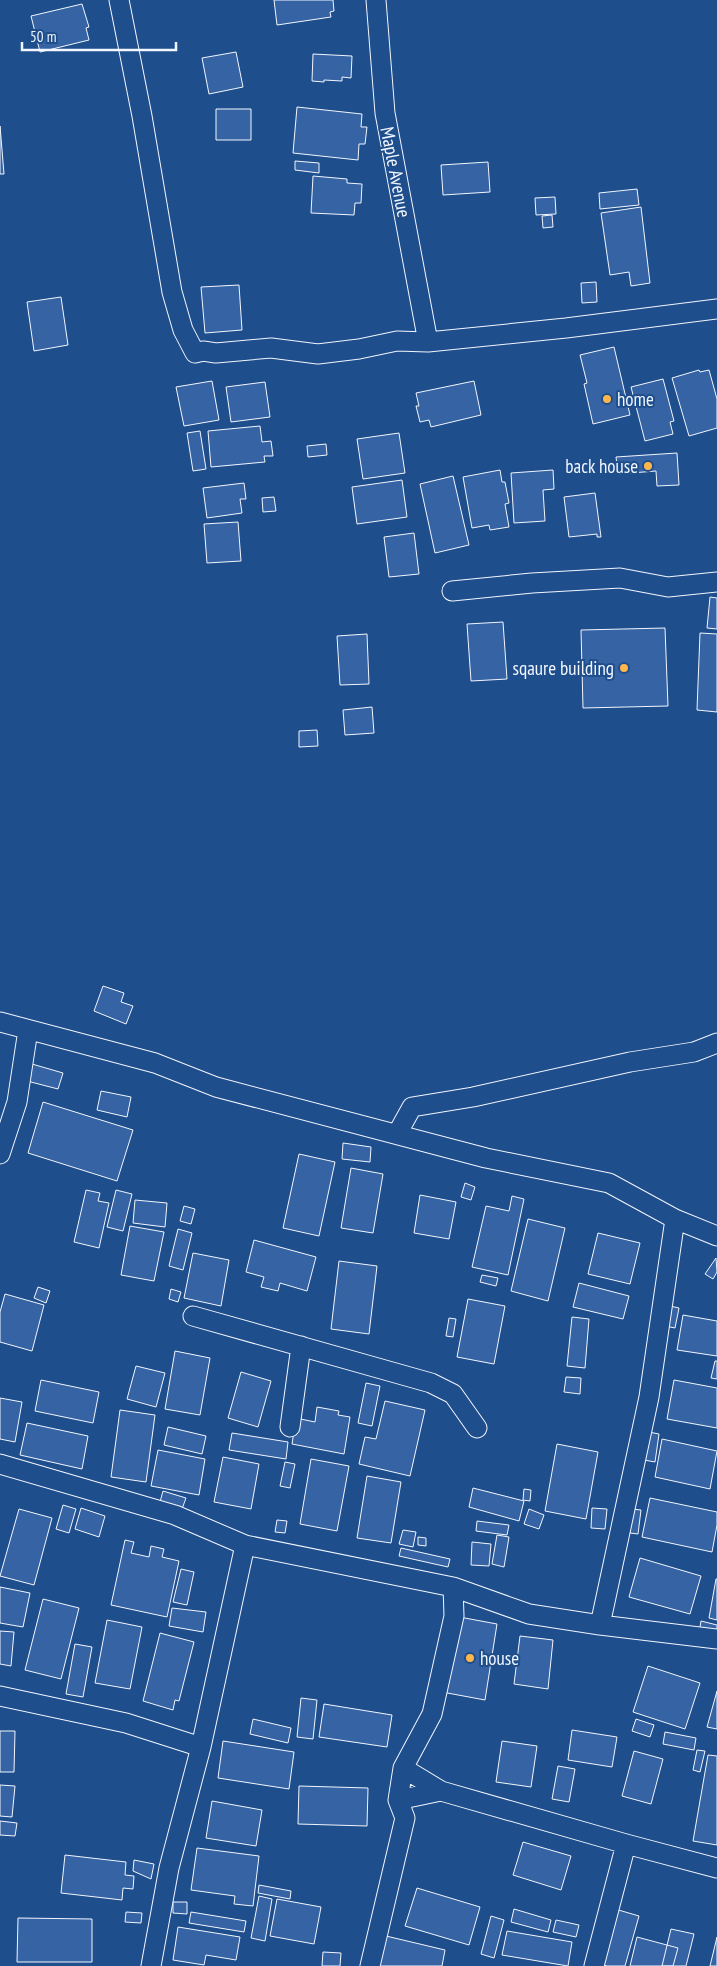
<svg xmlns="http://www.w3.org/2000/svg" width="717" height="1966" viewBox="0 0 717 1966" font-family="'PT Sans Narrow',sans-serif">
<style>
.building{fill:#3563a3;stroke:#f2f6ff}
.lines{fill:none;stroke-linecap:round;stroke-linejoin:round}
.minor-casing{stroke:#f2f6ff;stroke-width:21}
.minor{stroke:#1f4e8c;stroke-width:19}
.poi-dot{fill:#ffb74d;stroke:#1f4e8c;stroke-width:2}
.labels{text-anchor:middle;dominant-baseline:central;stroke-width:4;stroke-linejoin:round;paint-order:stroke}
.street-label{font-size:19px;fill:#f2f6ff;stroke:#1f4e8c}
.poi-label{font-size:19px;fill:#f2f6ff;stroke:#1f4e8c;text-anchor:start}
</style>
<rect width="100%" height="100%" fill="#1f4e8c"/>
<!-- building -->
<path class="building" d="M274,0H333L334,11L330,12L331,17L277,25Z
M82,4L89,27L86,28L89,40L40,52L31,16Z
M236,52L243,87L209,94L202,58Z
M313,54L352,56L351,78L342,77V81L324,80V82L312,81Z
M297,107L362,114L361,127H367L365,144H359L358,160L293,153Z
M216,109H251V140H216Z
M0,126L4,174H0Z
M295,161L319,163V173L295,170Z
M488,162L490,192L443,195L441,165Z
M313,176L347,179V183L362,184L361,203H355L354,215L311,213Z
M637,189L639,205L600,209L599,193Z
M555,197L556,214L536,215L535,198Z
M641,207L650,283L631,286L629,272L610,275L601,213Z
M552,215L553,227L543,228L542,216Z
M596,282L597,302L582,303L581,283Z
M239,285L242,330L205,333L201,287Z
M61,297L68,345L34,351L27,302Z
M614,347L630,415L593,424L584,384L587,383L580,355Z
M699,370L700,372L709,370L717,399V428L689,436L672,378Z
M663,379L674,421L670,422L673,434L645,441L631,387Z
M212,381L219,420L184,426L176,387Z
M474,381L481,415L431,427L429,420L420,422L416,406H419L416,393Z
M265,382L270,417L231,422L226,387Z
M260,426L262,442L271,441L273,456H264L265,462L211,467L208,431Z
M200,431L206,469L193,471L187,433Z
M399,433L405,473L363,479L357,439Z
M326,444L327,455L308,457L307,446Z
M677,453L679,485L657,486L656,471L618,474L616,457Z
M500,470L502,482H505L509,503L505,504L509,527L490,530L489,525L472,528L463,477Z
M553,470L554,489L543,490L545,521L514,523L511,473Z
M453,476L469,545L435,553L420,484Z
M402,480L407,517L357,524L352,487Z
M244,483L246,499H240L242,513L207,518L203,488Z
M595,493L601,537H597V534L569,537L564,497Z
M274,497L276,511L263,512L262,498Z
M238,522L241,561L207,563L204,524Z
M414,533L419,574L389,577L384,537Z
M710,597L717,598V629L707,628Z
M503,622L507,679L471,681L467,624Z
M665,628L668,706L583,708L581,630Z
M700,633L717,634V712L697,710Z
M367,634L369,684L340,685L337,636Z
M372,707L374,733L345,735L343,710Z
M317,730L318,746L299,747V731Z
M103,986L124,993L121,1002L133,1006L126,1024L94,1011Z
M32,1064L63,1073L58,1089L27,1081Z
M101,1091L131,1097L127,1117L97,1110Z
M43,1102L133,1130L117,1181L28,1153Z
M343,1143L371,1147L370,1162L342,1159Z
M299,1154L335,1162L319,1236L283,1228Z
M351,1168L383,1174L373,1233L341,1228Z
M465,1183L475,1187L471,1200L461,1197Z
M86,1190L100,1193L98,1201L109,1203L99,1248L74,1242Z
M116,1190L132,1194L123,1231L107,1227Z
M420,1195L456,1202L449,1239L414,1233Z
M512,1196L524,1199L508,1275L472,1267L486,1206L509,1211Z
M135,1200L167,1203L165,1227L133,1223Z
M184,1206L195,1209L191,1224L180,1221Z
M528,1219L565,1228L548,1301L511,1291Z
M130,1226L164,1232L154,1281L121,1275Z
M178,1229L192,1233L183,1270L169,1266Z
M598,1233L640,1243L630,1284L588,1274Z
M254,1240L316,1257L307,1291L280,1283L278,1291L261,1287L264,1277L246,1272Z
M193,1253L229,1260L221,1306L184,1298Z
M716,1258L717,1272L713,1279L705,1274Z
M339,1261L377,1266L369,1334L331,1329Z
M482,1275L498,1278L496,1286L480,1282Z
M579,1283L629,1296L623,1319L573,1307Z
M38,1287L50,1291L46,1303L34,1298Z
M171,1289L181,1292L178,1302L169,1299Z
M5,1294L44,1305L32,1351L0,1342V1312Z
M468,1299L505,1306L494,1364L457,1357Z
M670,1306L679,1308L675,1328L665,1326Z
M683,1315L717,1321V1356L677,1350Z
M572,1317L589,1319L585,1368L567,1366Z
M449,1318L456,1319L453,1337L446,1336Z
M175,1351L210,1358L200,1415L165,1409Z
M715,1361H717V1379L711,1378Z
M136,1366L165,1373L156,1407L127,1399Z
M241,1372L271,1381L258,1427L228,1418Z
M566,1377L581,1378L580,1394L564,1392Z
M41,1380L99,1392L93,1423L35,1411Z
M674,1380L717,1388V1428L667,1419Z
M366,1383L380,1386L372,1426L358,1423Z
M0,1398L22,1402L15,1442L0,1439Z
M385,1401L425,1410L410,1476L359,1464L365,1437L376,1439Z
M317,1407L339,1411L338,1415L350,1417L344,1454L292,1444L296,1418L315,1422Z
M120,1410L155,1415L146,1482L111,1477Z
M27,1423L88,1436L82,1469L20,1455Z
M168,1427L206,1436L202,1454L164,1445Z
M649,1432L659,1434L655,1462L644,1460Z
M232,1433L288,1442L286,1459L229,1450Z
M662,1439L717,1451L710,1489L655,1477Z
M557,1444L598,1452L586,1519L545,1511Z
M158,1450L205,1459L199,1495L151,1486Z
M223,1457L259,1464L251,1509L214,1502Z
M311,1459L349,1466L337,1531L300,1524Z
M285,1462L295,1464L290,1488L280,1486Z
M367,1476L401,1482L391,1543L357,1538Z
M473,1488L524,1501L519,1521L469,1507Z
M524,1489L531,1490L530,1501L523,1500Z
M163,1491L186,1498L182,1509L160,1502Z
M650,1498L717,1512V1525L712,1552L642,1537Z
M63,1505L76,1509L69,1533L56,1529Z
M81,1508L105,1516L99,1537L75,1529Z
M592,1508L607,1509L605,1529L591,1528Z
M19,1509L52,1518L34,1585L0,1576Z
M529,1509L544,1515L539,1529L524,1524Z
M632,1509L641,1510L638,1534L630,1533Z
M277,1520L287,1521L285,1533L275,1532Z
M477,1521L509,1525L507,1535L476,1531Z
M403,1530L416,1532L413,1547L399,1544Z
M497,1535L509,1537L504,1567L492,1564Z
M418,1537L426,1538V1546L418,1545Z
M125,1540L134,1542L131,1553L149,1557L151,1546L164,1549L162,1557L179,1561L167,1617L111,1605Z
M472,1542L491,1544L489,1566L471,1565Z
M401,1548L450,1559L448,1567L399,1556Z
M640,1558L701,1576L690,1614L629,1597Z
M181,1569L194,1572L187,1605L173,1602Z
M716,1579H717V1620L709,1618Z
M0,1587L30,1593L23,1627L0,1623Z
M43,1599L79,1608L61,1679L25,1670Z
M172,1608L206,1612L203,1632L169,1626Z
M454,1616L497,1624L485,1700L442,1692Z
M107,1620L142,1627L130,1689L95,1683Z
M701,1621L717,1625V1642L698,1639Z
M0,1631L14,1632L11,1666L0,1664Z
M160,1633L194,1642L179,1701L175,1700L173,1710L143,1701Z
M520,1636L553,1640L548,1689L514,1684Z
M75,1644L92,1647L83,1697L66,1694Z
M648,1666L700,1683L685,1729L633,1712Z
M717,1691V1729L707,1727Z
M301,1698L317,1700L313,1739L297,1737Z
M324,1704L392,1715L387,1747L319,1737Z
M253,1719L291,1728L288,1743L250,1734Z
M636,1719L654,1725L650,1737L632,1731Z
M572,1730L617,1737L612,1767L568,1760Z
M0,1731H15L14,1772H0Z
M665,1732L696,1738L694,1750L663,1744Z
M223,1741L294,1752L289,1789L218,1778Z
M502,1741L537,1746L531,1787L496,1782Z
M697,1750L705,1751L700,1772L693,1770Z
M634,1751L663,1759L651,1804L622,1796Z
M708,1755L717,1756V1845L693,1841Z
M558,1766L575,1769L569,1802L552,1799Z
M0,1785L15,1786L12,1817L0,1816Z
M299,1786L368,1788L367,1826L298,1824Z
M212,1801L262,1810L256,1846L206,1838Z
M0,1821L17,1823L15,1836L0,1835Z
M523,1842L571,1856L561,1890L513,1875Z
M197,1848L259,1856L253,1906L234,1904L235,1896L191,1890Z
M65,1855L126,1862L125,1875L134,1876L133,1889L123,1888L122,1900L61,1893Z
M134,1860L154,1864L151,1879L133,1871Z
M259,1885L291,1891L290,1899L258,1893Z
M417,1888L480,1907L469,1945L405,1926Z
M259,1896L272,1899L265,1941L251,1938Z
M277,1899L321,1907L314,1944L270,1936Z
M173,1902H187V1914L173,1913Z
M514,1909L551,1920L548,1932L511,1922Z
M615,1909L639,1916L625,1966H607L600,1964Z
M126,1912L142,1913L141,1923L125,1922Z
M191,1912L246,1921L244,1932L189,1923Z
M491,1916L504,1920L494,1958L481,1954Z
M18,1918L92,1919V1962H17Z
M556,1920L579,1925L576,1937L553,1932Z
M178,1927L240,1937L236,1960L206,1955L204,1965L173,1960Z
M671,1929L694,1934L686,1966H662Z
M507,1931L572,1942L568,1966L502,1955Z
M386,1936L445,1950L442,1966H379Z
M637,1937L678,1948L673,1966H630Z
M717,1937V1966H710Z
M323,1952L341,1953L340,1966H322Z"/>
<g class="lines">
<defs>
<path id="minor" d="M119,0L142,116L172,292L183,330L195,353L203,351L216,353L271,348L318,354L359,349L397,341L428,342L566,328L717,309
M376,0L385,113L428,342
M452,591L532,583L620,578L668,587L717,582
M0,1022L155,1063L216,1087L486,1158L609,1183L675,1219L717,1236
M397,1134L412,1107L473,1097L630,1062L694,1052L717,1043
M0,1154L17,1102L28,1030
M193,1316L431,1383L453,1394L477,1428
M290,1427L301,1346
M0,1464L175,1515L245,1545L453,1587L529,1614L600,1625L717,1639
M600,1625L649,1397L675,1219
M0,1696L126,1723L201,1747
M403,1768L441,1791L626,1844L717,1868
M398,1800L441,1791
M151,1966L169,1868L201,1747L245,1545
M370,1966L405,1818L398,1800L403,1768L432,1714L454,1616L453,1587
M594,1966L626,1844"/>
</defs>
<!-- minor casing -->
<use href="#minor" class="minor-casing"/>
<!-- minor -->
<use href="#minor" class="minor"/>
</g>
<!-- markers -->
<g class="poi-dot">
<circle cx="607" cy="399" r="5"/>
<circle cx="648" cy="466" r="5"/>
<circle cx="624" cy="668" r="5"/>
<circle cx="470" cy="1658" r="5"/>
</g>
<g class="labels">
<!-- street labels -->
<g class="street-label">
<text transform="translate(396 172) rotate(79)">Maple Avenue</text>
</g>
<!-- poi labels -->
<g class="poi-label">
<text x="617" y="399">home</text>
<text x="638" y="466" text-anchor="end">back house</text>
<text x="614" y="668" text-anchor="end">sqaure building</text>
<text x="480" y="1658">house</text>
</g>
</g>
<!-- scale -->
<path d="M22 42v8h154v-8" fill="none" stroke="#f2f6ff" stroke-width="2.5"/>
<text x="30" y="42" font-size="15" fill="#f2f6ff" stroke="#1f4e8c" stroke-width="4" paint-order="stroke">50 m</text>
</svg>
